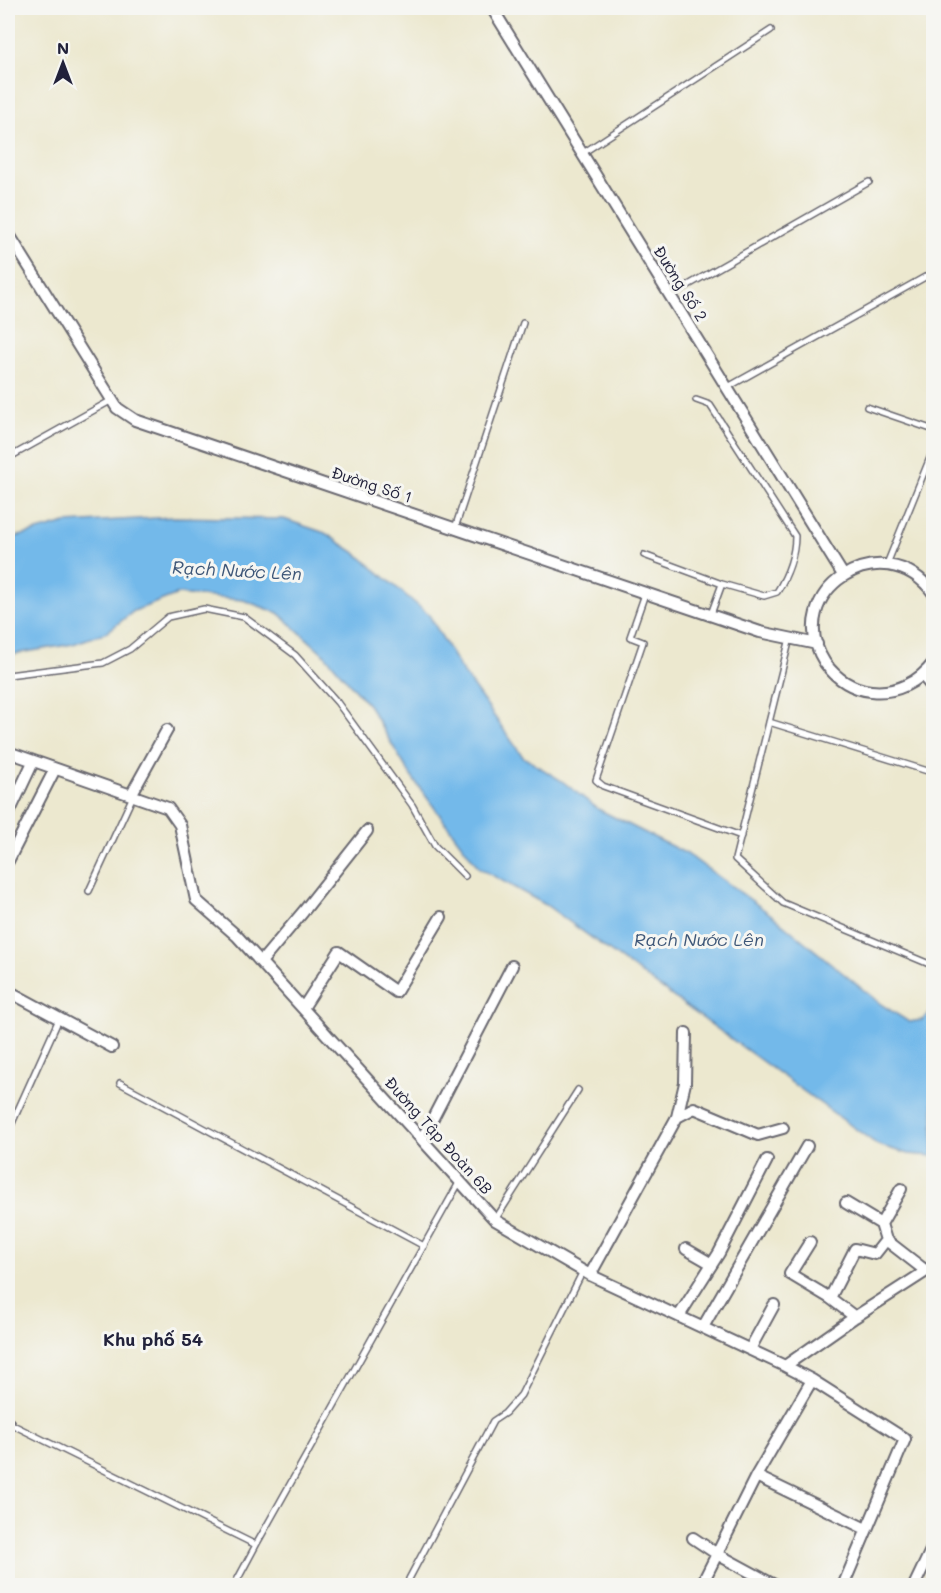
<svg xmlns="http://www.w3.org/2000/svg" width="941" height="1593" viewBox="0 0 941 1593" font-family="Mali,sans-serif">
<style>
.water{fill:#73b9ea;stroke:#4a6e92;stroke-width:1.5}
.lines{fill:none;stroke-linecap:round;stroke-linejoin:round}
.lane-casing{stroke:#69676f;stroke-width:8}
.street-casing{stroke:#69676f;stroke-width:14}
.lane{stroke:#fff;stroke-width:5}
.street{stroke:#fff;stroke-width:10}
.labels{text-anchor:middle;dominant-baseline:central;stroke-width:6;stroke-linejoin:round;paint-order:stroke}
.street-label{font-size:16px;fill:#22223b;stroke:#f6f6f2}
.water-label{font-size:18px;font-style:italic;fill:#3e5778;stroke:#f6f6f2}
.neighbourhood-label{font-size:18px;font-weight:bold;fill:#22223b;stroke:#f6f6f2}
</style>
<rect width="100%" height="100%" fill="#f6f6f2"/>
<filter id="ink" filterUnits="userSpaceOnUse"><feTurbulence type="fractalNoise" baseFrequency=".0167" numOctaves="2"/><feDisplacementMap in="SourceGraphic" scale="12" xChannelSelector="R" yChannelSelector="G"/><feConvolveMatrix kernelMatrix="1 2 1 2 8 2 1 2 1" color-interpolation-filters="sRGB"/></filter>
<filter id="wash" filterUnits="userSpaceOnUse"><feTurbulence type="fractalNoise" baseFrequency=".008" numOctaves="4" result="noise"/><feDisplacementMap in="SourceGraphic" scale="24" xChannelSelector="R" yChannelSelector="G"/><feGaussianBlur stdDeviation="1.35" result="paint"/><feColorMatrix in="noise" values="0 0 0 0 0 0 0 0 0 0 0 0 0 0 0 0 0 1.4 0 .05"/><feComposite in="paint" operator="in"/></filter>
<g filter="url(#wash)">
<rect width="100%" height="100%" fill="#ece8cf"/>
<!-- water -->
<path class="water" d="M174,517L284,519L325,533L357,554L429,615L460,668L523,757L562,781L598,809L687,854L773,916L882,1005L909,1022L922,1020L933,1011V1156L908,1154L878,1145L546,905L479,868L411,776L369,706L325,655L278,613L243,600L178,594L134,611L107,632L73,644L8,655V539L66,523Z"/>
</g>
<g filter="url(#ink)">
<g class="lines">
<defs>
<path id="lane" d="M583,153L771,30
M671,295L869,182
M728,387L934,272
M867,407L934,430
M8,458L112,400
M455,528L523,323
M644,555L722,584L764,596L777,592C787,576 795,555 795,536L710,405L696,400
M887,564L934,448
M645,594L630,637L643,642L596,780L603,786L741,836
M711,614L722,584
M790,638L735,859L783,903L934,966
M8,675L103,663L130,649L168,617L204,609L244,617L295,655L337,702L412,805L435,846L465,876
M769,722L934,773
M89,891L133,796
M120,1083L424,1246
M8,1132L59,1019
M495,1220L578,1090
M9,1423L256,1545L460,1181
M409,1579L493,1421L505,1413L521,1395L583,1271
M234,1586L256,1545"/>
<path id="street" d="M492,8L843,575
M8,233L117,408L135,420L760,632L817,644
M934,594C883,524 780,593 825,663C836,678 852,689 871,691C896,694 919,682 934,662
M922,675L934,689
M8,752L168,808L180,825L196,900L237,936L495,1220L590,1275L785,1366L855,1317L934,1266
M131,795L167,730
M8,815L33,762
M8,861L55,769
M261,962L303,912L367,831
M8,991L112,1047
M303,1008L339,952L396,992L441,917
M677,1117L694,1108L758,1135L783,1128
M422,1139L512,966
M846,1203L881,1224L886,1240L926,1271
M881,1224L901,1189
M810,1242L790,1274L830,1298L855,1317
M686,1249L712,1264
M590,1275L677,1117L685,1083L686,1033
M830,1298L855,1249L875,1254L886,1240
M679,1316L719,1253L767,1160
M703,1327L807,1146
M750,1349L774,1305
M785,1366L812,1380L905,1439L843,1586
M8,1427L9,1424
M756,1476L866,1529
M693,1538L717,1554L776,1586
M701,1586L756,1476L812,1380
M914,1586L934,1544"/>
</defs>
<!-- lane casing -->
<use href="#lane" class="lane-casing"/>
<!-- street casing -->
<use href="#street" class="street-casing"/>
<!-- lane -->
<use href="#lane" class="lane"/>
<!-- street -->
<use href="#street" class="street"/>
</g>
</g>
<g class="labels">
<!-- street labels -->
<g class="street-label">
<text transform="translate(681 283) rotate(58)">Đường Số 2</text>
<text transform="translate(372 484) rotate(18)">Đường Số 1</text>
<text transform="translate(439 1135) rotate(48)">Đường Tập Đoàn 6B</text>
</g>
<!-- water labels -->
<g class="water-label">
<text transform="translate(237 570) rotate(3)">Rạch Nước Lên</text>
<text x="699" y="939">Rạch Nước Lên</text>
</g>
<!-- neighbourhood labels -->
<g class="neighbourhood-label">
<text x="153" y="1339">Khu phố 54</text>
</g>
</g>
<!-- margin -->
<rect width="941" height="1593" fill="none" stroke="#f6f6f2" stroke-width="30"/>
<!-- north arrow -->
<g transform="translate(63 63)" stroke="#f6f6f2" stroke-width="4.5" paint-order="stroke">
<path d="M0-4.5L10 22L0 15L-10 22Z" fill="#22223b"/>
<text y="-9" font-size="16" font-weight="bold" text-anchor="middle" fill="#22223b">N</text>
</g>
</svg>
